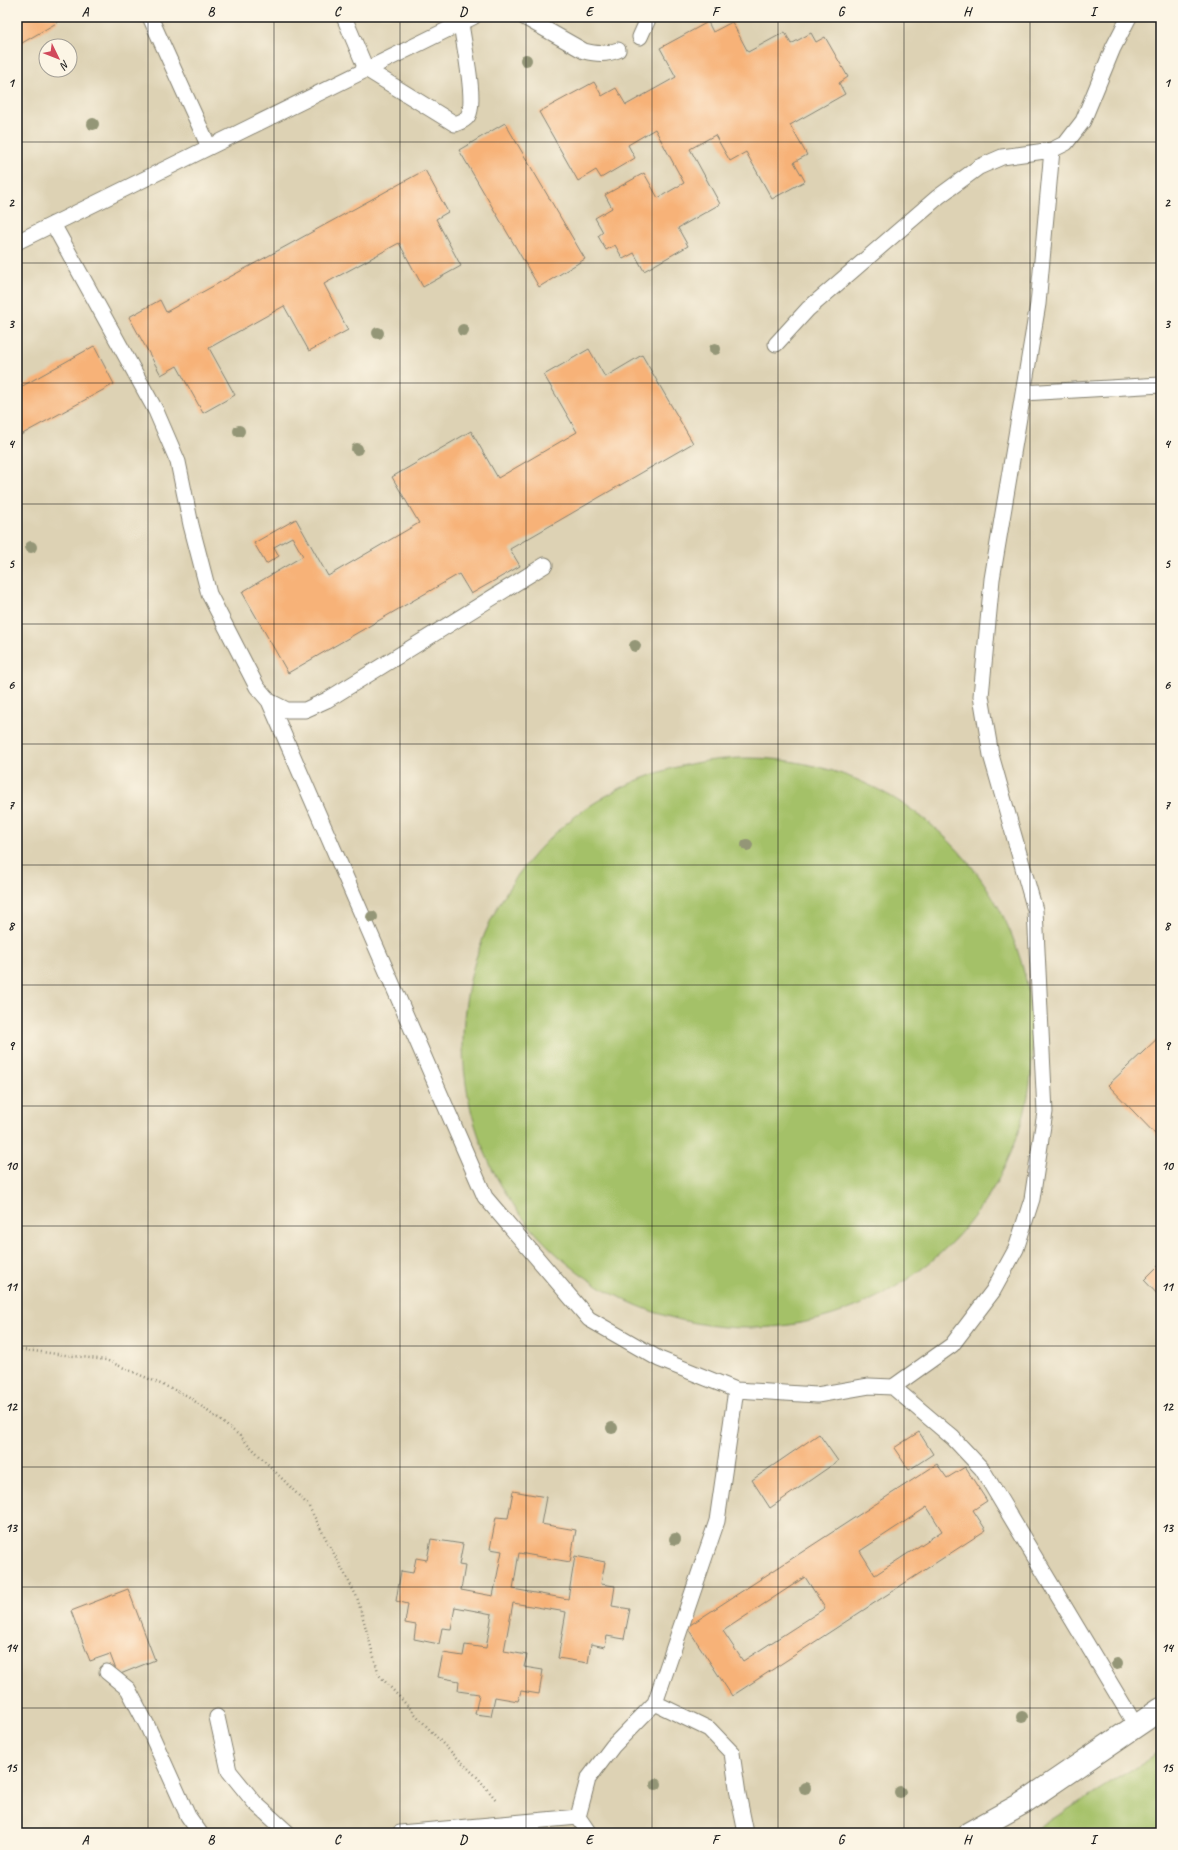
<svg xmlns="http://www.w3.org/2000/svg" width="1178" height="1850" viewBox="0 0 1178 1850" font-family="Caveat,sans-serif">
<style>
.built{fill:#ddd2b4;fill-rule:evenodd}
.green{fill:#a4c168;stroke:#606e42}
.building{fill:#f7b278;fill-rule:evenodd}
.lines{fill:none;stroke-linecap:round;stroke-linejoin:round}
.lane-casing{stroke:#848070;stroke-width:17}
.street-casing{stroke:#848070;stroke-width:24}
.path{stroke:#848070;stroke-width:2.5;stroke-dasharray:1 3;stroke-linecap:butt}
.lane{stroke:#fff;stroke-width:15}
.street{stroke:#fff;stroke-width:22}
.tree{fill:#949677}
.grid{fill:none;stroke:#1c1c1c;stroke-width:1;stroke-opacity:0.55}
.neatline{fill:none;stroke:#1c1c1c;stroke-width:1.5}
.grid-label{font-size:13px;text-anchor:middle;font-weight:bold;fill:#1c1c1c}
</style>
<rect width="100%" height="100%" fill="#fcf5e5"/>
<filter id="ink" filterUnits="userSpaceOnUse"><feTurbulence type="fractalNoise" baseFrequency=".025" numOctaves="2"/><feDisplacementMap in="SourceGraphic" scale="8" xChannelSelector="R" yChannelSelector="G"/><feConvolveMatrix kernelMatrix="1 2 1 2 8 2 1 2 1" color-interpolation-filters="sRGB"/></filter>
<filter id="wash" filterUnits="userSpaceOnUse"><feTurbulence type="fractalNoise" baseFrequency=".012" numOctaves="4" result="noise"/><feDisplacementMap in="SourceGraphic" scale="16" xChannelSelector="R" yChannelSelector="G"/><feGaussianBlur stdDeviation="0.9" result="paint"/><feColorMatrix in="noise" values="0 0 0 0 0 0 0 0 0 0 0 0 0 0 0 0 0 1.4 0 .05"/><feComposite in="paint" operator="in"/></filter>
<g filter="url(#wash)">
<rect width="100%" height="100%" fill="#ede4c5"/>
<!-- built -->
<path class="built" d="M17,17H1161V1833H17ZM46,46H70V70H46Z"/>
<!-- green -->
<path class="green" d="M463 1043a285 285 0 1 1 570 0a285 285 0 1 1-570 0Z
M1161,1751V1833H1030Z"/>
<g id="blocks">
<!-- building -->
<path class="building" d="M17,17H55L58,22L17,46Z
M708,22L713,32L732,22L748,52L785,32L791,44L811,33L816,42L825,37L848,77L839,83L845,94L790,125L807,155L794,162L805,181L772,199L746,152L730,161L715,135L690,149L720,204L678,228L688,246L644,271L634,253L623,259L615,245L606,250L598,236L603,232L595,218L612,208L605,195L644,173L658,198L684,183L655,129L628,145L635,158L601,178L596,170L578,181L539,112L594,82L602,96L616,88L626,105L676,77L660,48Z
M505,123L585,259L539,287L459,150Z
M425,170L448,212L436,219L461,266L423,287L399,243L324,284L348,330L309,351L284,306L209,348L235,395L203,413L177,366L161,375L129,317L160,300L166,312Z
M94,346L114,384L17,437V389Z
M589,349L605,377L642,355L693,443L510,549L520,566L471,594L459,574L288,673L242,592L303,556L292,537L274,547L279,556L266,564L254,543L296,519L328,576L419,523L392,477L471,431L498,478L577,432L544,375Z
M1161,1035V1138L1160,1139L1108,1085Z
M1161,1263V1298L1144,1280Z
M919,1432L933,1454L909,1470L894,1448Z
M819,1434L838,1461L770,1508L752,1480Z
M937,1464L947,1478L965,1467L987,1501L973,1510L986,1530L732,1696L687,1627ZM927,1507L942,1531L875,1575L860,1551ZM805,1577L825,1608L743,1661L723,1631Z
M513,1491L546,1497L541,1524L576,1530L570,1562L519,1553L513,1589L568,1599L575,1556L605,1562L601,1584L615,1586L612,1606L630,1609L624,1639L607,1636L605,1647L591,1644L588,1663L558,1658L566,1612L513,1603L504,1651L527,1655L524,1667L543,1670L539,1694L521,1691L518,1701L495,1697L491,1716L475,1714L479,1694L458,1691L459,1681L438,1677L443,1653L463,1656L465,1645L486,1648L492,1614L455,1607L451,1629L442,1628L439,1644L414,1639L416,1625L405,1623L408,1604L396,1601L401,1571L413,1573L416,1558L427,1560L431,1539L463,1544L459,1565L465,1566L461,1590L493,1596L502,1551L490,1549L496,1517L508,1518Z
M128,1589L155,1660L118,1675L110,1654L90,1661L71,1611Z"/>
</g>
</g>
<g filter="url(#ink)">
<use href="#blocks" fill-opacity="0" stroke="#848070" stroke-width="1"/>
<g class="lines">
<defs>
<path id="lane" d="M150,17L209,147
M344,17L366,69L455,124C460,122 465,121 468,116C477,101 463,42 461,23
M524,17L584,51C596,54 606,55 618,50
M640,37L649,17
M53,224L156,411L178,462L191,525L209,594L257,687L269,701L287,710H305L327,700L545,565
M17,242L473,17
M776,344L808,309L938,197L979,167L1002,157L1052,150L1066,143L1083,121L1113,48L1129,17
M1023,393L1161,385
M269,701L485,1197L589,1319L659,1359L736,1390L717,1521L655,1703L613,1746L588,1779L578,1817L589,1833
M893,1387L952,1345L993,1291L1016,1249L1032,1199L1045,1112L1035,910L991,755L981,696L992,579L1038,304L1052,150
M736,1390L817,1395L869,1386L893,1387L953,1438L982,1469L1136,1726
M107,1672L128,1689L147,1725L188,1816L200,1833
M655,1703L709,1729L732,1753L738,1794L746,1833
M217,1717L229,1771L255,1803L288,1833
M400,1833L578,1817"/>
<path id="street" d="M969,1833L1023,1803L1161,1709"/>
</defs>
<!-- lane casing -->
<use href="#lane" class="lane-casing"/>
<!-- street casing -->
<use href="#street" class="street-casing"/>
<!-- path -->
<path class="path" d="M17,1349L106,1360L188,1396L239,1435L308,1505L357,1597L379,1675L444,1745L478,1778L497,1801"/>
<!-- lane -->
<use href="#lane" class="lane"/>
<!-- street -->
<use href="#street" class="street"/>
</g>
<!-- trees -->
<g class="tree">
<circle cx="526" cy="60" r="6"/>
<circle cx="93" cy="124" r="6"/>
<circle cx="463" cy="330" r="6"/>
<circle cx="378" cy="333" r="6"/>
<circle cx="715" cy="349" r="6"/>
<circle cx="239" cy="431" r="6"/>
<circle cx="357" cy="449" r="6"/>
<circle cx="31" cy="547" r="6"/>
<circle cx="635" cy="646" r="6"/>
<circle cx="747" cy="845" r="6"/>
<circle cx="372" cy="917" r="6"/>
<circle cx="612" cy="1428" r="6"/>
<circle cx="675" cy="1539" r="6"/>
<circle cx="1117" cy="1664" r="6"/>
<circle cx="1022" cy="1717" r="6"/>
<circle cx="656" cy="1784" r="6"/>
<circle cx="805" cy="1788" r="6"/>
<circle cx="900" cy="1792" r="6"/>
</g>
</g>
<!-- grid -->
<path class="grid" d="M148,17V1833M274,17V1833M400,17V1833M526,17V1833M652,17V1833M778,17V1833M904,17V1833M1030,17V1833M17,142H1161M17,263H1161M17,383H1161M17,504H1161M17,624H1161M17,744H1161M17,865H1161M17,985H1161M17,1106H1161M17,1226H1161M17,1346H1161M17,1467H1161M17,1587H1161M17,1708H1161"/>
<!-- margin -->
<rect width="1178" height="1850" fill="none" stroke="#fcf5e5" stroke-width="44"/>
<!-- north arrow -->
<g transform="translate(58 58) rotate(133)"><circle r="19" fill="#fcf5e5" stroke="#a29e95"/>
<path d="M0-3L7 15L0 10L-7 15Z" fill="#d1495b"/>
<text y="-6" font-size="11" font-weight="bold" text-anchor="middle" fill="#1c1c1c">N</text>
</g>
<rect x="22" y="22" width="1134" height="1806" class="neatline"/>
<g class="grid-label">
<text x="85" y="16">A</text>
<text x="211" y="16">B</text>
<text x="337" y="16">C</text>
<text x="463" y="16">D</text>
<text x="589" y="16">E</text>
<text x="715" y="16">F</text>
<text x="841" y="16">G</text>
<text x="967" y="16">H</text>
<text x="1093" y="16">I</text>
<text x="11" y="87">1</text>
<text x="1167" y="87">1</text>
<text x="11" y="207">2</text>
<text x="1167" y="207">2</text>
<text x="11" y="328">3</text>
<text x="1167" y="328">3</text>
<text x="11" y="448">4</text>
<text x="1167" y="448">4</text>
<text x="11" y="568">5</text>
<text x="1167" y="568">5</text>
<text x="11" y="689">6</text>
<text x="1167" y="689">6</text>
<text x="11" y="809">7</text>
<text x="1167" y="809">7</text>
<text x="11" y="930">8</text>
<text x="1167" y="930">8</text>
<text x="11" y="1050">9</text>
<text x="1167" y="1050">9</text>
<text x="11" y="1170">10</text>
<text x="1167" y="1170">10</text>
<text x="11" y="1291">11</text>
<text x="1167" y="1291">11</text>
<text x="11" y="1411">12</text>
<text x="1167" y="1411">12</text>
<text x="11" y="1532">13</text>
<text x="1167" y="1532">13</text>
<text x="11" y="1652">14</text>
<text x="1167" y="1652">14</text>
<text x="11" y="1772">15</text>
<text x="1167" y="1772">15</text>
<text x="85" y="1844">A</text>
<text x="211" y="1844">B</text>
<text x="337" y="1844">C</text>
<text x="463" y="1844">D</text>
<text x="589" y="1844">E</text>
<text x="715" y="1844">F</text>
<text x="841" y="1844">G</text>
<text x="967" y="1844">H</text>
<text x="1093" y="1844">I</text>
</g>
</svg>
